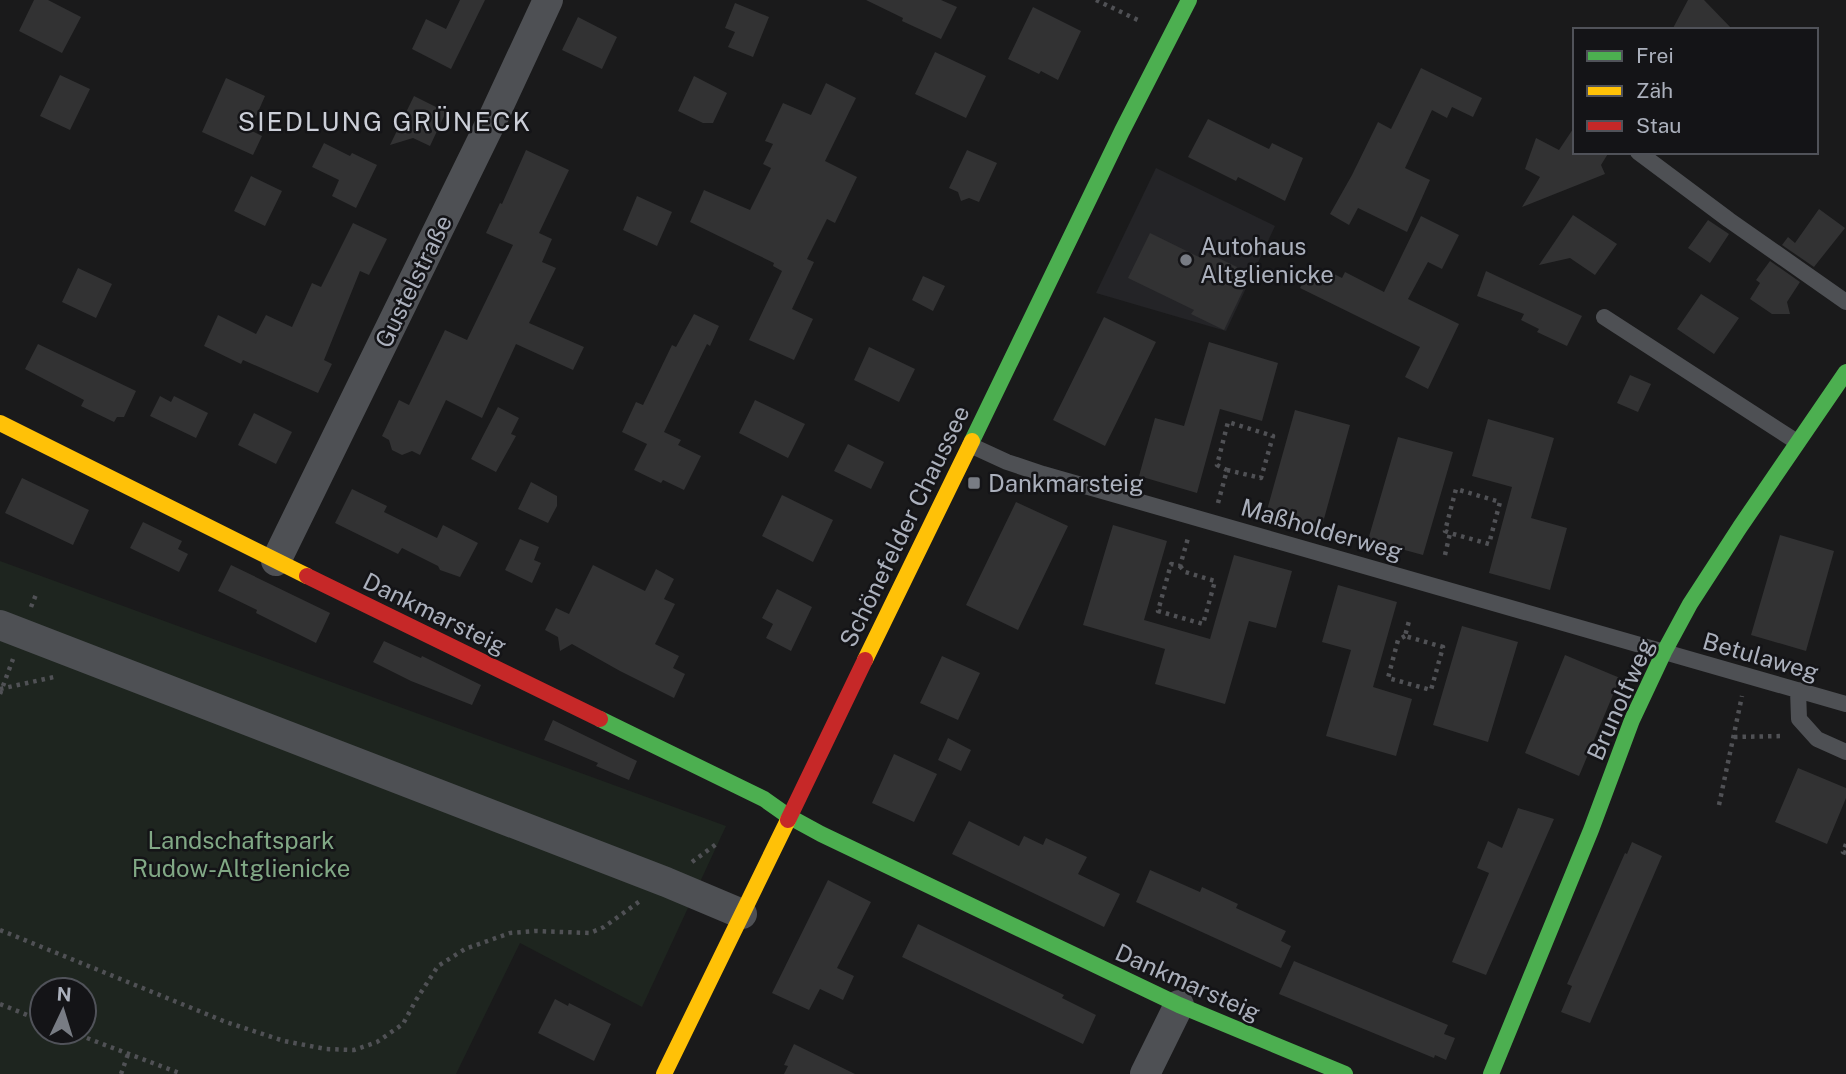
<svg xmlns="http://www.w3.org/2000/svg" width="1846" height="1074" viewBox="0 0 1846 1074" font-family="'Public Sans',sans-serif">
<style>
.built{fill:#242427}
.green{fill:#1e251f;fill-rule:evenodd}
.building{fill:#323233}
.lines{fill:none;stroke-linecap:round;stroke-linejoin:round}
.path{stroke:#505155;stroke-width:4.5;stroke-dasharray:3.5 5;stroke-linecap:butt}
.lane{stroke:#4e5054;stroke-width:16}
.street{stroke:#4e5054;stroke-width:30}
.fast{stroke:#4caf50;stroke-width:16}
.slow{stroke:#ffc107;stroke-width:16}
.jam{stroke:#c62828;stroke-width:16}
.poi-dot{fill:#787c84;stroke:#141417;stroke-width:2.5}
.labels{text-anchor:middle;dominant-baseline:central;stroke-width:5;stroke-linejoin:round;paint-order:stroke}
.poi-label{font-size:24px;fill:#abb0bc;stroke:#141417;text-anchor:start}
.street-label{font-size:24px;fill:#abb0bc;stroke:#141417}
.park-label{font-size:24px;fill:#81a885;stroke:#141417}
.neighbourhood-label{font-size:26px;letter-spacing:2px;fill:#cccfd8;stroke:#141417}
</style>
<rect width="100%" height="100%" fill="#1a1a1b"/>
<!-- built -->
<path class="built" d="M1156,168L1275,226L1226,331L1096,293Z"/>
<!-- green -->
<path class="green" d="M0,561L726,826L642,1007L520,943L456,1074H0ZM42,990H84V1032H42Z"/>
<!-- building -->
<path class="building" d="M34,0H48L81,17L62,53L19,31Z
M460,0H485L451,69L412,49L426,19L446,29Z
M866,0H941L957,7L941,39L902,21L903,18Z
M1688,0H1704L1733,30H1672Z
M735,3L769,17L753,57L728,47L735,32L725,28Z
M1033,7L1081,31L1058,80L1041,71L1039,74L1008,59Z
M578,17L617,37L602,69L562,50Z
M935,52L986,76L966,118L915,94Z
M1421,68L1482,98L1473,117L1452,107L1447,118L1432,110L1405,168L1430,180L1407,232L1358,208L1349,225L1330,214L1352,175L1378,122L1391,129Z
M60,75L90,89L70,130L40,116Z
M694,76L727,93L713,123H703L678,111Z
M226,78L265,96L250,130L262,136L253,155L202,132Z
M826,83L856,98L825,161L857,177L835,223L827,219L807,259L814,262L792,309L813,319L794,360L749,340L782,271L773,266L774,263L690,222L704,190L750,210L771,168L763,164L773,144L765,141L783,103L811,115Z
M414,96L446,112L430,146L413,138L390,145Z
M1208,119L1269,149L1272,143L1303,158L1285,201L1238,177L1236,181L1188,157Z
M1575,126V152H1609L1601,165L1605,174L1522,207L1540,177L1525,169L1536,138L1559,150Z
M324,143L350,156L352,153L377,165L356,208L332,196L339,180L312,167Z
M526,150L569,170L539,233L552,239L542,262L556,268L529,323L584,347L573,370L516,344L482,418L446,400L420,455L412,451L402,455L392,450L389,440L382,436L399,400L409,405L445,330L467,340L513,245L486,233L500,203L502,204Z
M967,150L997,163L979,202L969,198L961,201L958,192L949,188Z
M251,176L282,191L265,226L234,211Z
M637,196L672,212L657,246L623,230Z
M1819,209L1845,228L1814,267L1782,245L1788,237L1795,243Z
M1573,215L1617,244L1595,275L1570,258L1539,265Z
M1421,216L1459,235L1442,269L1428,262L1408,299L1459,324L1428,389L1405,377L1420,347L1300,288L1310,268L1325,276L1328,271L1342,278L1345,272L1384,292Z
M1708,220L1729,234L1710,263L1688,248Z
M353,223L387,239L369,275L360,271L324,360L332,364L318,393L243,360L241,364L204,346L218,315L256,334L266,315L292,327L312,283L321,287Z
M1150,233L1201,258L1204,251L1237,267L1236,269L1250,276L1224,330L1191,314L1194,310L1128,278Z
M1770,261L1800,282L1787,302L1790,314H1772L1750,299L1760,283L1756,280Z
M78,268L112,284L96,318L62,302Z
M1486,271L1582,316L1567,346L1537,332L1539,329L1521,320L1524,314L1477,296Z
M923,276L945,286L933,311L912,300Z
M1701,294L1739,318L1714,354L1677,329Z
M694,314L719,326L710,346L707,344L664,432L681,440L678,445L701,456L684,490L663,480L661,483L634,470L647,444L622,432L636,402L643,405L672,345L676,347Z
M1104,317L1156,342L1105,446L1053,420Z
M1209,342L1278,363L1262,421L1220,409L1197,493L1139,476L1155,418L1184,426Z
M38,344L136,391L124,417H117L114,422L81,406L84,400L25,369Z
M869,347L915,369L899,402L854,380Z
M1630,375L1651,384L1638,412L1617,403Z
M160,396L171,402L174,396L208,413L196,438L150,416Z
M755,400L805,424L788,458L739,433Z
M498,407L519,418L511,434L516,436L496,472L471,459Z
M1295,410L1350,425L1322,526L1267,510Z
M254,413L292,432L276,464L238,445Z
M1488,419L1554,438L1531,518L1567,528L1550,590L1489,573L1512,487L1472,476Z
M1398,437L1453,452L1423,555L1368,540Z
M848,444L884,462L871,489L834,471Z
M22,478L89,510L73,545L5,513Z
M531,482L557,496V506L548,523L518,509Z
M352,489L387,506L384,512L437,538L443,525L478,543L460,577L440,570L438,566L402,548L398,554L335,523Z
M782,495L833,520L813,562L762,536Z
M1016,502L1068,526L1018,630L966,605Z
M143,522L182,541L178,549L188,554L179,572L130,548Z
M1113,525L1167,541L1144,620L1210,639L1234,555L1292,571L1276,628L1249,621L1225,704L1155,684L1165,649L1083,625Z
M1780,535L1834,551L1806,651L1751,635Z
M520,539L539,547L534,560L541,563L532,583L505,570Z
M231,565L330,613L316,643L256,613L257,610L218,591Z
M593,565L645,591L656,569L674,579L664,599L675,604L655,644L679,656L673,668L685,674L674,698L620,671L572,644L560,651L558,637L545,630L556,608L569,614Z
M1338,585L1397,602L1373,687L1412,699L1396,756L1326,736L1351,650L1322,642Z
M777,589L812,607L791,651L766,638L773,624L762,618Z
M1462,626L1518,642L1488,742L1433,725Z
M384,641L421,658L422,656L481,685L472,705L411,681L373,662Z
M1565,655L1620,678L1579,776L1525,753Z
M942,656L980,673L958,720L920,703Z
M553,720L637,761L629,780L596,766L598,763L544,740Z
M948,738L971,750L961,771L938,760Z
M894,754L937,774L914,822L872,803Z
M1798,768L1846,788V798L1827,844L1775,822Z
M1518,808L1554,819L1486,975L1452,962L1489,873L1477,868L1488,841L1502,848Z
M969,821L1019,846L1024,836L1043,845L1046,838L1087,857L1078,874L1120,894L1104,927L952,854Z
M1632,842L1662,856L1590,1023L1561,1012L1572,986L1567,984L1625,853L1627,854Z
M1150,870L1200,892L1202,887L1238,904L1236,908L1286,931L1281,941L1291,946L1281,968L1136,902Z
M828,880L871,902L837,968L854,976L843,1000L820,989L809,1010L772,993Z
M918,924L1064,995L1062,998L1096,1015L1083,1044L902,957Z
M1294,961L1448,1025L1444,1034L1455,1038L1446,1060L1435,1055L1434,1058L1279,994Z
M555,999L568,1006L569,1003L611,1024L594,1061L538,1033Z
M794,1044L855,1074H784L788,1066L784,1065Z"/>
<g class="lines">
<!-- path -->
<path class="path" d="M1096,0L1142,22
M1218,503L1227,470L1261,478L1273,436L1228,422L1217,465L1227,470
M1445,555L1450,533L1489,544L1500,502L1456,489L1445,531L1450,533
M1180,566L1185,572L1215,581L1203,624L1158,611L1171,564L1180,566L1188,538
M31,607L37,592
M1405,636L1398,640L1388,678L1431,690L1443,647L1405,636L1409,621
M0,689L54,677
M0,694L13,659
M1734,737L1785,736
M1719,805L1742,696
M1846,844L1843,852L1846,853
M692,862L719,842
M0,930L226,1022L284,1041L326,1049L354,1050L377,1042L403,1024L416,1000L438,966L465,949L510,933L535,931L590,933L604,927L640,901
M0,1004L42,1021
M71,1032L182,1074
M121,1074L128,1054"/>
<!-- lane -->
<path class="lane" d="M1638,152L1729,220L1846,302
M1604,317L1797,442
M970,445L1007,462L1043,474L1846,704
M1798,690L1799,719L1817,739L1846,752"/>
<!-- street -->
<path class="street" d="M276,561L494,116L548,0
M0,625L666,882L742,914
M1145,1074L1179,1005"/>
<!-- fast -->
<path class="fast" d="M972,441L1122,131L1189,0
M600,719L764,799L788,816L821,834L1179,1005L1345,1074
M1491,1074L1591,830L1632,720L1664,652L1690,604L1740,527L1846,372"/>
<!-- slow -->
<path class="slow" d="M0,423L307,576
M865,660L972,441
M664,1074L788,820"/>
<!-- jam -->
<path class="jam" d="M307,576L600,719
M788,820L865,660"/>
</g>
<!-- markers -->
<g class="poi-dot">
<circle cx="1186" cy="260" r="7"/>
<rect x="967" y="476" width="14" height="14" rx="3.5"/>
</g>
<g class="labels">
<!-- poi labels -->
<g class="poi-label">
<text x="1200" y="246">Autohaus<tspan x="1200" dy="28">Altglienicke</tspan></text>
<text x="988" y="483">Dankmarsteig</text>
</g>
<!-- street labels -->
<g class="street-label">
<text transform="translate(413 281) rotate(-64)">Gustelstraße</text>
<text transform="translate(904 526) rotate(-64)">Schönefelder Chaussee</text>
<text transform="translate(1322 529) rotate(16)">Maßholderweg</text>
<text transform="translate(435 613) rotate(26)">Dankmarsteig</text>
<text transform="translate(1761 656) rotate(16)">Betulaweg</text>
<text transform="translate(1620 699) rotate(-66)">Brunolfweg</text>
<text transform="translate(1188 982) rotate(24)">Dankmarsteig</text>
</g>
<!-- park labels -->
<g class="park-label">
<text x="241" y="840">Landschaftspark<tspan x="241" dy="28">Rudow-Altglienicke</tspan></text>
</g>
<!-- neighbourhood labels -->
<g class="neighbourhood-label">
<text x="385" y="121">SIEDLUNG GRÜNECK</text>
</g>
</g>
<!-- legend -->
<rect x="1573" y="28" width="245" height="126" fill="#141417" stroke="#505259" stroke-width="2"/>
<rect x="1587" y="51" width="35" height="10" fill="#4caf50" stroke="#505259" stroke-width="2"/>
<text x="1636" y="63" font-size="21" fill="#abb0bc">Frei</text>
<rect x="1587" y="86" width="35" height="10" fill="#ffc107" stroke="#505259" stroke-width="2"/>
<text x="1636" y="98" font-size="21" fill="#abb0bc">Zäh</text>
<rect x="1587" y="121" width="35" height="10" fill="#c62828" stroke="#505259" stroke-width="2"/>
<text x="1636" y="133" font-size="21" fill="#abb0bc">Stau</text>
<!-- north arrow -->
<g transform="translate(63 1011) rotate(4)"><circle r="33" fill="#141417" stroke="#505259" stroke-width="2"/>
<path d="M0-5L12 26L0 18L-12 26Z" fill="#787c84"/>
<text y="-10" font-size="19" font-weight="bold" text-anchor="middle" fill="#abb0bc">N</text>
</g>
</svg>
